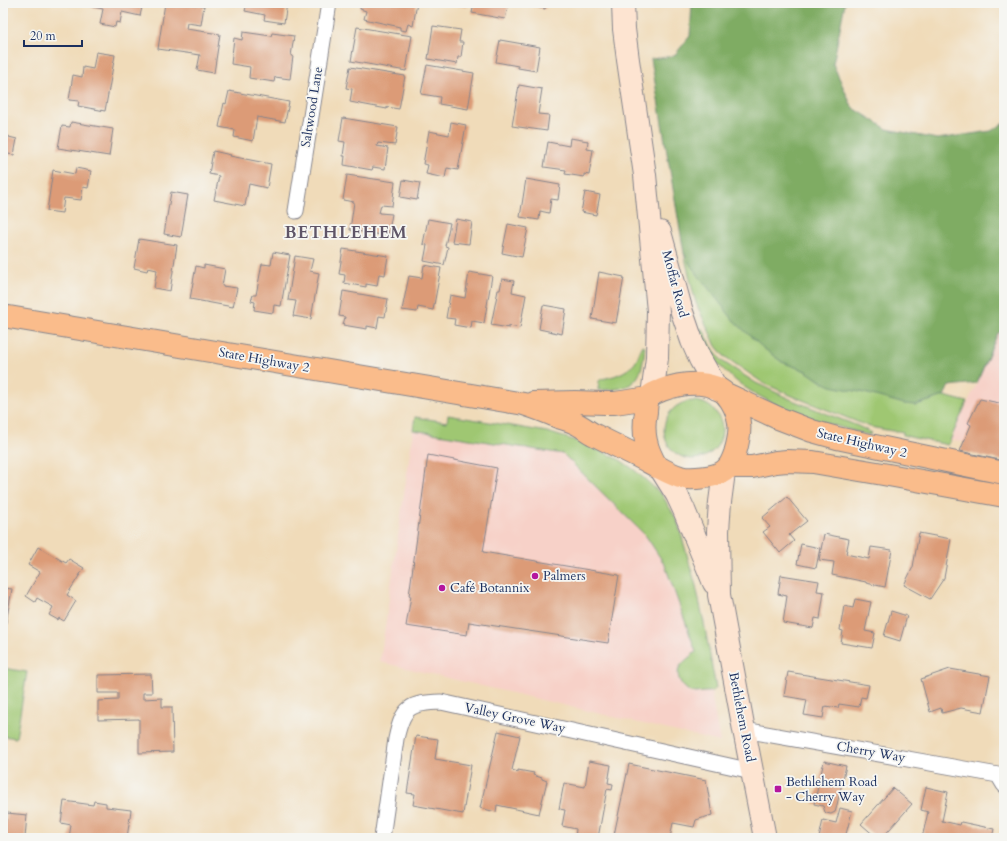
<svg xmlns="http://www.w3.org/2000/svg" width="1007" height="841" viewBox="0 0 1007 841" font-family="Cardo,serif">
<style>
.built{fill:#f7d1c8}
.green{fill:#9fc772;stroke:#5d7b68}
.forest{fill:#7fac64;stroke:#4d6e61}
.building{fill:#dc9b77}
.lines{fill:none;stroke-linecap:round;stroke-linejoin:round}
.street-casing{stroke:#86858c;stroke-width:17}
.secondary-casing{stroke:#86858c;stroke-width:24}
.highway-casing{stroke:#86858c;stroke-width:24}
.street{stroke:#fff;stroke-width:15}
.secondary{stroke:#fde4d1;stroke-width:22}
.highway{stroke:#fabc8b;stroke-width:22}
.poi-dot{fill:#b5179e;stroke:#f6f6f2;stroke-width:1.5}
.labels{text-anchor:middle;dominant-baseline:central;stroke-width:3.5;stroke-linejoin:round;paint-order:stroke}
.street-label{font-size:13px;fill:#1b2f5e;stroke:#f6f6f2}
.poi-label{font-size:13px;fill:#1b2f5e;stroke:#f6f6f2;text-anchor:start}
.district-label{font-size:17px;font-weight:bold;letter-spacing:1px;fill:#5f5567;stroke:#f6f6f2}
</style>
<rect width="100%" height="100%" fill="#f6f6f2"/>
<filter id="ink" filterUnits="userSpaceOnUse"><feTurbulence type="fractalNoise" baseFrequency=".025" numOctaves="2"/><feDisplacementMap in="SourceGraphic" scale="8" xChannelSelector="R" yChannelSelector="G"/><feConvolveMatrix kernelMatrix="1 2 1 2 8 2 1 2 1" color-interpolation-filters="sRGB"/></filter>
<filter id="wash" filterUnits="userSpaceOnUse"><feTurbulence type="fractalNoise" baseFrequency=".012" numOctaves="4" result="noise"/><feDisplacementMap in="SourceGraphic" scale="16" xChannelSelector="R" yChannelSelector="G"/><feGaussianBlur stdDeviation="0.9" result="paint"/><feColorMatrix in="noise" values="0 0 0 0 0 0 0 0 0 0 0 0 0 0 0 0 0 1.4 0 .05"/><feComposite in="paint" operator="in"/></filter>
<g filter="url(#wash)">
<rect width="100%" height="100%" fill="#f0dbb9"/>
<!-- built -->
<path class="built" d="M998,333L1004,334V448L950,440L977,383Z
M415,417L551,438L647,510L704,653L720,742L380,662Z"/>
<!-- green -->
<path class="green" d="M684,253L753,338L762,347L782,362L806,371L819,380L847,389L916,405L944,396L967,402L948,445L910,437L903,435V432L898,431H892L870,427L790,395L763,383L724,356L716,346L696,303L693,292Z
M699,329H703L712,347L722,361L756,383L792,400L858,426L872,433L869,435C822,423 755,404 722,368C711,357 705,343 699,329Z
M643,345L645,346C642,382 634,390 598,390L599,381L601,379C613,377 626,373 635,363C638,357 640,350 643,345Z
M664 430a29 29 0 1 1 58 0a29 29 0 1 1-58 0Z
M448,415L547,432L573,440L608,454L620,460L633,469L647,481L662,495L677,520L696,586L704,623L716,688C713,692 710,692 705,692C702,692 698,693 695,693C683,691 673,675 681,665C685,660 691,656 696,652L665,565L646,536L563,454L413,430L415,417L447,422Z
M3,668L27,672L16,738L3,736Z"/>
<!-- forest -->
<path class="forest" d="M692,3H845L833,64L852,107L887,129L937,139L991,131L1004,123V331L998,333L977,383L949,386L944,396L916,405L904,404L865,393L831,386L819,380L806,371L782,362L762,347L734,321L691,266L684,253L651,59L674,56L690,36Z"/>
<g id="blocks">
<!-- building -->
<path class="building" d="M78,3H143L140,16L122,12L120,23L116,22L115,27L100,24L103,9L78,4Z
M165,3H182L204,6L201,25L187,23L186,29L220,34L214,73L197,70L200,55L158,49Z
M247,3H287L284,23L264,20L265,15L245,11Z
M361,3H417L413,26L408,24L406,31L400,30V27L364,19L366,11L360,9Z
M450,3H468L467,7L450,4Z
M474,3H509L505,19L472,13Z
M528,3H546L545,9L528,5Z
M433,26L461,30L459,42H463L461,57H458L457,64L428,59Z
M357,27L412,36L406,71L351,61Z
M243,32L271,36L272,33L294,36L291,56H293L290,79L275,77L274,82L249,78L250,67L231,64L234,38L242,40Z
M500,40L540,47L536,71L518,68V66L496,62Z
M96,52L115,55L105,111L78,106L79,101L69,100L73,75L82,77L83,67L93,69Z
M427,65L474,73L468,109L439,104L440,97L421,94Z
M350,67L405,76L399,109L387,107V109L350,102L352,89L346,88Z
M519,85L542,89L538,114L549,115L547,131L512,126Z
M229,91L289,102L285,122L257,117L253,141L234,137L235,130L219,127L224,103L226,104Z
M343,118L398,127L395,145L378,143L377,146L388,148L385,169L373,167L372,170L344,165L345,156H343L345,142L339,141Z
M71,122L113,129L109,156L58,148L62,126L70,127Z
M451,122L466,125L458,170L447,168L445,178L426,174L428,165L423,164L429,131L449,135Z
M3,135L9,136V137L17,139L14,155L8,154L6,164L3,163Z
M570,138L588,141L587,149L593,150L589,175L584,174V177L565,174L566,170L544,167L548,142L569,146Z
M213,151L231,155L230,156L271,164L267,188L249,184L245,206L214,200L219,176L209,174Z
M76,168L91,171L88,188L83,187L81,200L64,198L62,213L47,211L53,170L75,174Z
M347,175L395,182L392,206L381,205L379,213L392,214L388,236L350,230L354,202L343,200Z
M526,179L560,185L558,200L551,199L549,213L540,211L539,220L520,217Z
M403,180L420,183L417,200L400,197Z
M171,192L188,195L181,237L164,234Z
M585,192L600,195L596,215L581,212Z
M428,219L450,223L445,246L448,247L444,265L424,261L427,245L423,244Z
M456,219L472,222L469,244L452,242Z
M508,224L528,228L522,257L502,253Z
M139,239L177,245L170,291L154,288L157,270L148,268L147,271L134,268Z
M343,249L388,256L385,275L379,274L377,286L366,284V287L344,283L345,275L339,274Z
M273,252L290,255L281,306L274,305L273,313L254,310L255,302L251,301L253,295H256L262,264L271,265Z
M295,256L313,259L310,271L319,273L311,319L293,316L296,301L288,300Z
M204,265L225,269L222,286L237,288L233,307L190,299L196,266L204,268Z
M424,265L441,268L433,310L418,307L417,312L402,310L409,276L422,278Z
M469,272L492,276L484,323L472,321L471,328L454,325L455,319L446,318L450,295L465,298Z
M599,272L624,277L616,323L592,319Z
M502,279L514,281L512,292L526,295L520,328L509,326V328L491,325L498,290H500Z
M343,291L388,299L385,317L379,316L377,328L367,326V329L343,325L345,317L339,316Z
M543,305L566,309L562,334L539,329Z
M980,399L1004,404V461L960,451L971,425L968,423Z
M428,455L497,468L483,552L619,575L608,643L469,622L467,635L406,626L411,596H409Z
M787,497L807,521L789,535L794,541L780,553L763,532L770,527L762,518Z
M919,533L951,539L944,578L930,599L904,585L913,567Z
M824,534L849,539L846,554L869,559L871,547L892,550L885,587L866,583V582L832,575L834,562L819,560Z
M801,544L820,548L816,568L797,564Z
M38,547L66,563L69,559L84,568L67,595L76,601L64,621L59,618L58,620L49,615L53,607L37,598L35,602L26,596L40,572L28,565Z
M781,575L819,581L817,591L824,592L820,619L815,618L813,628L783,623L787,596L778,594Z
M3,588L12,589L6,623H3Z
M855,599L871,602L865,631L875,633L872,648L841,643L843,631L840,630L844,606L853,608Z
M891,611L907,616L900,641L884,636Z
M950,669L990,676L983,712L961,708L942,713L941,708L930,712L921,679Z
M788,672L869,685L866,698L861,697L859,707L839,704L838,708L825,706L823,718L804,715L807,700L784,696Z
M151,674L152,693H143V699L162,698V707H172L173,752L139,753V719L98,720V701L118,700V693H98V675Z
M498,731L520,736L512,770L518,772V770L534,773L533,775L542,778V779L547,781L539,814L497,805L496,812L480,808Z
M416,736L438,739L435,759L471,765L463,814L413,805L415,794L407,793Z
M589,761L611,765L608,783L613,784L612,790L607,789L598,838H575L576,829L562,826L565,810L559,809L564,783L585,787Z
M824,761L846,766L836,809L835,812L831,814L826,813L825,812L823,806L814,804Z
M629,764L706,780L712,815L696,820L694,827L673,823L670,838H630L614,835Z
M926,787L948,792L942,821L960,825L961,822L994,829L992,838H922L928,812L921,810Z
M893,788L912,804L882,838H877L861,824Z
M64,801L93,805L94,801L106,803V807L131,810L127,838H69L71,825L61,823Z
M840,808L852,811L845,838H819L823,820L836,823Z
M7,813L27,815L25,838H3V821H6Z"/>
</g>
</g>
<g filter="url(#ink)">
<use href="#blocks" fill-opacity="0" stroke="#86858c" stroke-width="1"/>
<g class="lines">
<defs>
<path id="street" d="M296,211L329,3
M744,730L998,775L1004,785
M382,838L396,739C403,707 409,703 441,702L752,771"/>
<path id="secondary" d="M623,3L624,29L628,60L645,175L658,311L657,358L652,395
M660,232L682,312L692,341L700,359L717,389
M660,468L677,495L684,510L714,583
M724,472L720,502L718,531L719,595L744,730L765,838"/>
<path id="highway" d="M3,316L524,404C536,408 547,412 558,417C564,419 570,420 575,423C582,426 587,431 593,434C610,443 628,451 645,460C656,466 668,473 680,477C691,480 716,477 724,471C730,467 733,459 735,453C741,433 742,419 731,401C718,378 683,382 662,390C658,392 652,393 649,397C647,401 646,407 646,412C642,433 646,449 657,467
M726,394L778,418L812,431L837,438L870,445L1004,473
M533,403L575,402L604,403H615L649,398
M728,467H752L776,462L787,461L813,462L883,474L1004,496"/>
</defs>
<!-- street casing -->
<use href="#street" class="street-casing"/>
<!-- secondary casing -->
<use href="#secondary" class="secondary-casing"/>
<!-- highway casing -->
<use href="#highway" class="highway-casing"/>
<!-- street -->
<use href="#street" class="street"/>
<!-- secondary -->
<use href="#secondary" class="secondary"/>
<!-- highway -->
<use href="#highway" class="highway"/>
</g>
</g>
<!-- markers -->
<g class="poi-dot">
<circle cx="535" cy="576" r="4"/>
<circle cx="442" cy="588" r="4"/>
<rect x="774" y="785" width="8" height="8" rx="2"/>
</g>
<g class="labels">
<!-- street labels -->
<g class="street-label">
<text transform="translate(312 107) rotate(-81)">Saltwood Lane</text>
<text transform="translate(675 284) rotate(75)">Moffat Road</text>
<text transform="translate(264 360) rotate(10)">State Highway 2</text>
<text transform="translate(862 443) rotate(13)">State Highway 2</text>
<text transform="translate(742 717) rotate(79)">Bethlehem Road</text>
<text transform="translate(515 718) rotate(12)">Valley Grove Way</text>
<text transform="translate(871 752) rotate(10)">Cherry Way</text>
</g>
<!-- poi labels -->
<g class="poi-label">
<text x="543" y="576">Palmers</text>
<text x="450" y="588">Café Botannix</text>
<text x="786" y="782">Bethlehem Road<tspan x="786" dy="15">- Cherry Way</tspan></text>
</g>
<!-- district labels -->
<g class="district-label">
<text x="346" y="232">BETHLEHEM</text>
</g>
</g>
<!-- margin -->
<rect width="1007" height="841" fill="none" stroke="#f6f6f2" stroke-width="16"/>
<!-- scale -->
<path d="M24 40v6h58v-6" fill="none" stroke="#1b2f5e" stroke-width="2"/>
<text x="30" y="40" font-size="12" fill="#1b2f5e" stroke="#f6f6f2" stroke-width="3" paint-order="stroke">20 m</text>
</svg>
